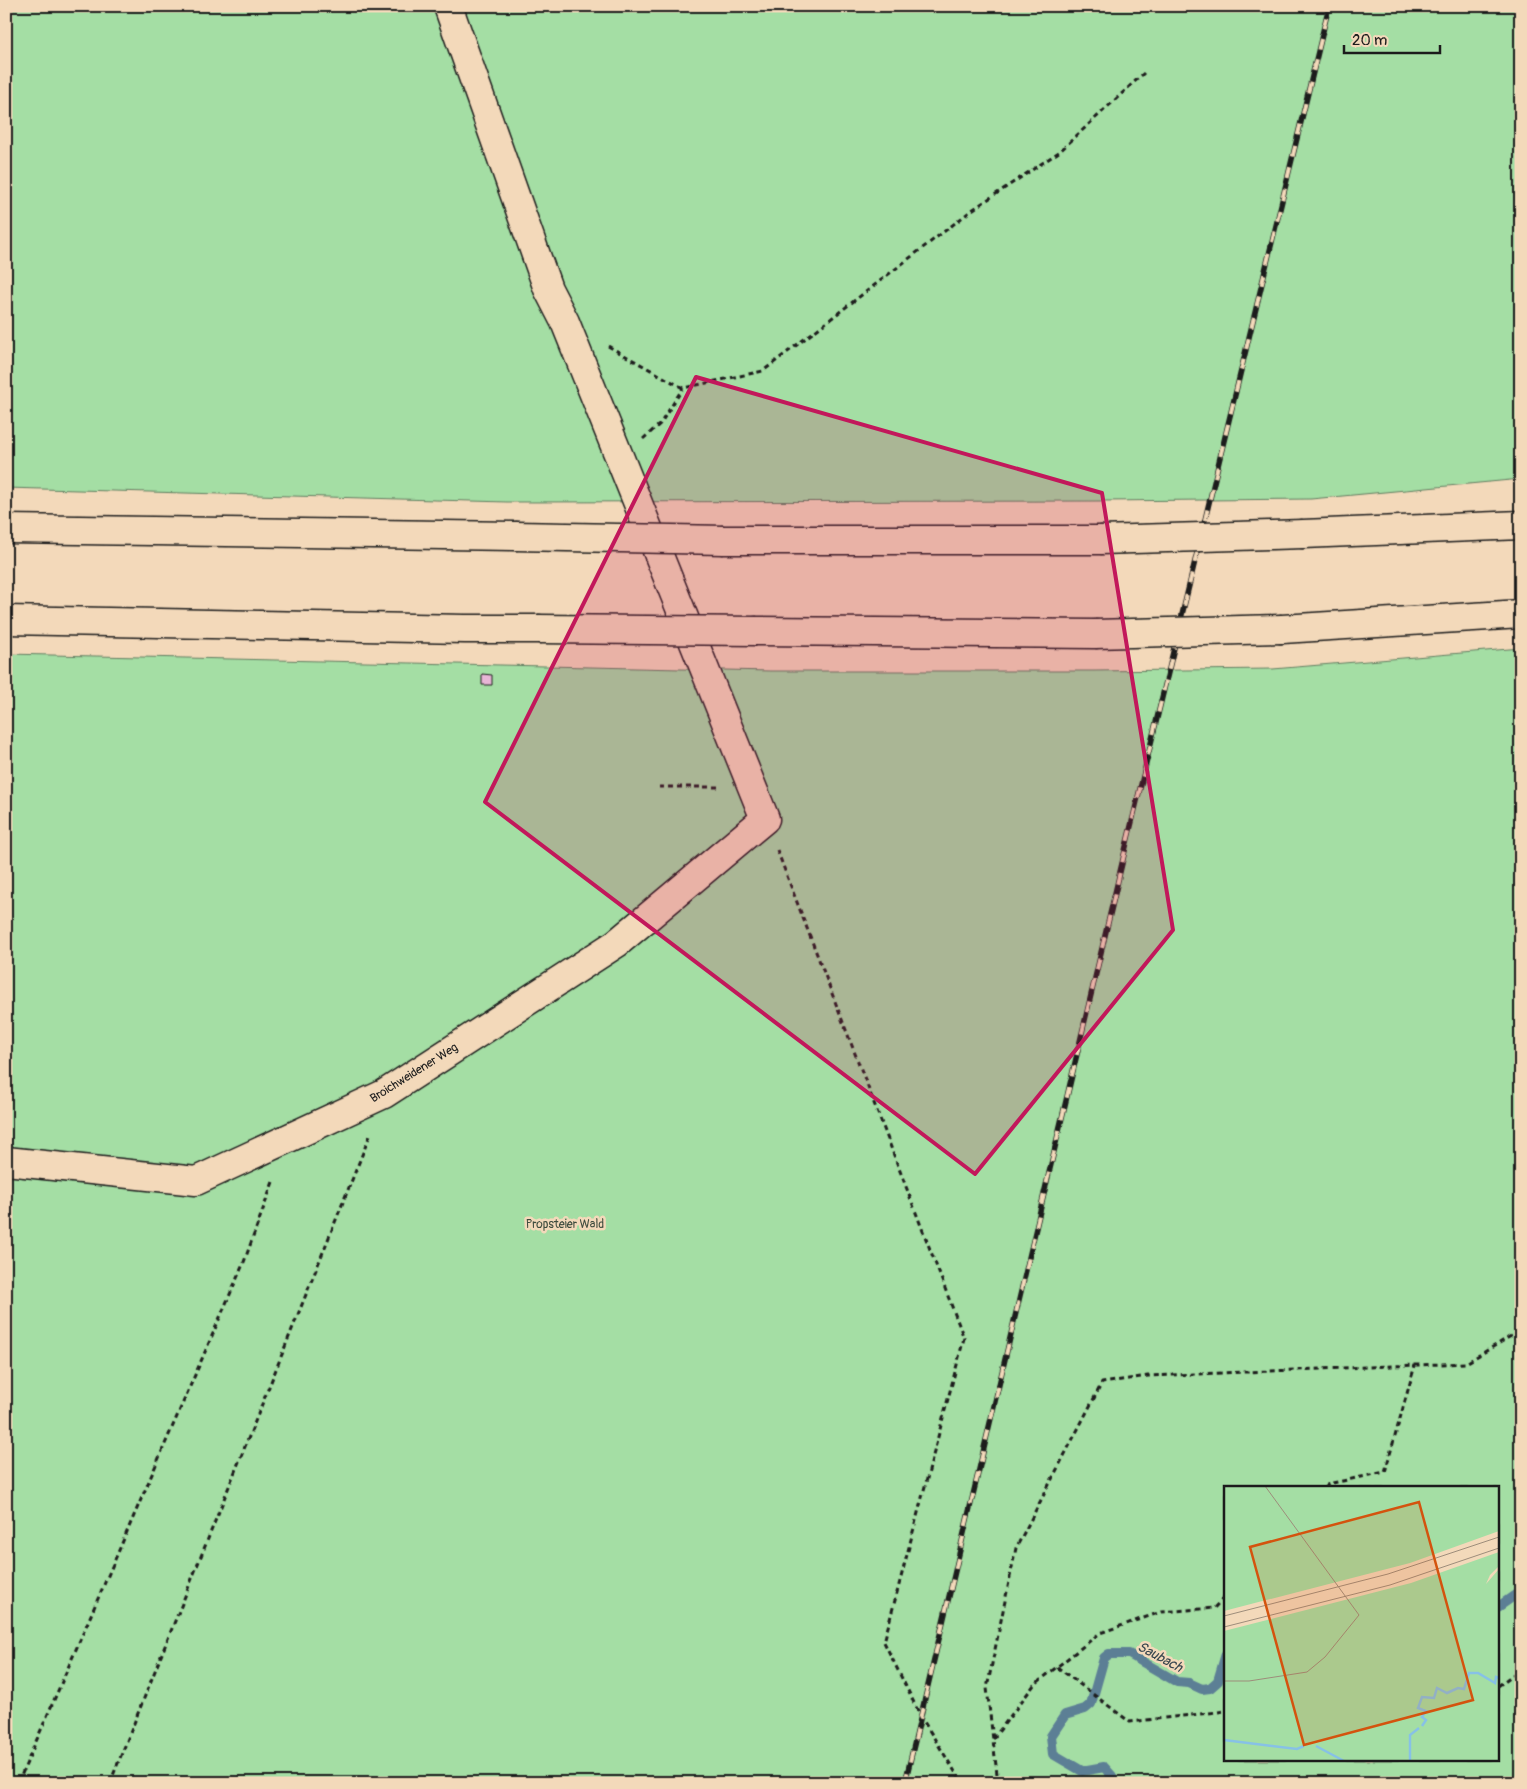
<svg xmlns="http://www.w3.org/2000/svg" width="1527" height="1789" viewBox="0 0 1527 1789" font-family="Pangolin,sans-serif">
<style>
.green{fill:#a4dea4;stroke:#607d60;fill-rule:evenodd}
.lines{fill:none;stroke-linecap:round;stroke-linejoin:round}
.stream{stroke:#5c7f95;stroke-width:10}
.building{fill:#e8b6d6;stroke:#1c1c1c}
.minor-casing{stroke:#1c1c1c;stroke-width:31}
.motorway-casing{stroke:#1c1c1c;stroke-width:31}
.path{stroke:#1c1c1c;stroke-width:3;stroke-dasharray:5 4;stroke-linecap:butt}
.minor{stroke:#f3d9ba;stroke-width:28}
.motorway{stroke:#f3d9ba;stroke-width:28}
.rail-casing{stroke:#1c1c1c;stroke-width:5.5}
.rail{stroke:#f3d9ba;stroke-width:4;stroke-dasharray:11;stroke-linecap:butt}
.motorway-bridge-casing{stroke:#1c1c1c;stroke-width:31;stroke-linecap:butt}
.motorway-bridge{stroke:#f3d9ba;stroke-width:28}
.marked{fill:#c2185b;fill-opacity:0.2;stroke:#c2185b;stroke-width:4;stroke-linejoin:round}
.labels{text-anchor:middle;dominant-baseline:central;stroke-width:5;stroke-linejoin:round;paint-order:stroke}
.street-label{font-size:12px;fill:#1c1c1c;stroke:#f3d9ba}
.park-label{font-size:12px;fill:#3e4c3e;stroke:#f3d9ba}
.water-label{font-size:14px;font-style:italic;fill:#37454e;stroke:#f3d9ba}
.inset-river{fill:none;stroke:#87c1e6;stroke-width:2.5}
.inset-road{fill:none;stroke:#9d8d7b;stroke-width:1}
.view{fill:#d4530e;fill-opacity:0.15;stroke:#d4530e;stroke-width:2.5}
.inset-edge{fill:none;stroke:#1c1c1c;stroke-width:2.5}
</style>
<rect width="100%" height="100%" fill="#f3d9ba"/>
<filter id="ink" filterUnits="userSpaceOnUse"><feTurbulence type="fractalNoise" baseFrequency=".02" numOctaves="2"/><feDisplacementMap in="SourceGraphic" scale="10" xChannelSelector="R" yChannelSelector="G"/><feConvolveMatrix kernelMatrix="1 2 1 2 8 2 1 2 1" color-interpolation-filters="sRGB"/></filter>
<g filter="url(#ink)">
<!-- green -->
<path class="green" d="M6,6H1521V479L1311,499L1102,501L507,502L6,488Z
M1521,648V1783H6V654L770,671H1094L1273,669ZM1226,1488H1498V1760H1226Z"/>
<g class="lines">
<!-- stream -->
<path class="stream" d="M1498,1607L1521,1591
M1110,1783L1112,1776L1104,1767L1082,1771L1053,1754L1051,1736L1065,1715L1085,1709L1091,1704L1104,1658L1109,1654H1129L1177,1682L1189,1683L1202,1689L1210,1688L1218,1681L1226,1654"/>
</g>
<!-- building -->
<path class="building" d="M482,674L492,675V685H482Z"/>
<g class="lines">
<defs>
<path id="minor" d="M6,1161L196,1181L384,1094L617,943L765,819L565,322L548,289L448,6"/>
<path id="motorway" d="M6,529L515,536
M1303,534L1521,525
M724,540H1100
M6,620L465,629H538
M1282,629L1521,614
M757,631L1095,634"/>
</defs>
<!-- minor casing -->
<use href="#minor" class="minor-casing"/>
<!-- motorway casing -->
<use href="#motorway" class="motorway-casing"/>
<!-- path -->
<path class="path" d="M608,346L683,388L763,371L972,210L1059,152L1144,73
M643,439L660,424L683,388
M659,787H718
M777,850L964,1338L884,1642L921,1717L962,1783
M1326,1488L1328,1484L1385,1472L1415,1365
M1057,1667L1130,1722L1226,1711
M1498,1686L1519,1670L1521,1671
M993,1739L1034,1685L1100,1633L1161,1612L1214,1608L1226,1595
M18,1783L244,1262L274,1179
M110,1783L370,1135
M998,1783L987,1688L1016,1548L1102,1383L1148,1376L1466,1363L1521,1330"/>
<!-- minor -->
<use href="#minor" class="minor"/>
<!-- motorway -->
<use href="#motorway" class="motorway"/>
<defs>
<path id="rail" d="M905,1783L1124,855L1329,6"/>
</defs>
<!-- rail casing -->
<use href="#rail" class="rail-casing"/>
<!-- rail -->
<use href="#rail" class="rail"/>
<defs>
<path id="motorway-bridge" d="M515,536L724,540
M1100,540L1303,534
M538,629L757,631
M1095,634L1282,629"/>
</defs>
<!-- motorway-bridge casing -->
<use href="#motorway-bridge" class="motorway-bridge-casing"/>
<!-- motorway-bridge -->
<use href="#motorway-bridge" class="motorway-bridge"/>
</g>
</g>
<!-- marked area -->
<path class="marked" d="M696,377L1102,493L1173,930L975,1174L485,802Z"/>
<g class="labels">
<!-- street labels -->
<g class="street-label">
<text transform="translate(414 1073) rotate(-32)">Broichweidener Weg</text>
</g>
<!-- park labels -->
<g class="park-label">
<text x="565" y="1224">Propsteier Wald</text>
</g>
<!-- water labels -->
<g class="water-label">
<text transform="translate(1160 1657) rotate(28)">Saubach</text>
</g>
</g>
<!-- overview -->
<g transform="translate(1224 1486)">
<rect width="275" height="275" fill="#f3d9ba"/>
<path d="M0,0H275V45L186,77L0,125ZM275,66V80L266,89L262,98L275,83V275H0V145L187,97Z" fill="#a4dea4"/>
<path class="inset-river" d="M198,240L202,234L198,231L202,225L194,222L198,211L210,212L213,202L223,207L234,202L240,203L245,187H254L271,197L272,191L275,192M0,254L73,263L80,260M92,260L120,275M186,275V249L195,242"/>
<path class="inset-road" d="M0,130L164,88L275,51M0,141L166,99L275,62M0,195H25L83,186L101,171L135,129L41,0"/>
<path class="view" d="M195,16L249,214L80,259L26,61Z"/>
<rect width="275" height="275" class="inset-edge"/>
</g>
<!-- margin -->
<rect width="1527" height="1789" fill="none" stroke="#f3d9ba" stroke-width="25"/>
<rect x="12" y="12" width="1502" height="1764" fill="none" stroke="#1c1c1c" stroke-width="2" filter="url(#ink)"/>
<!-- scale -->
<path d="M1344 45v8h96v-8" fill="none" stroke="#1c1c1c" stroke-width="2.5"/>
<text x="1352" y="45" font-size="15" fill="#1c1c1c" stroke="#f3d9ba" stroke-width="4" paint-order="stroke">20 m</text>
</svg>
